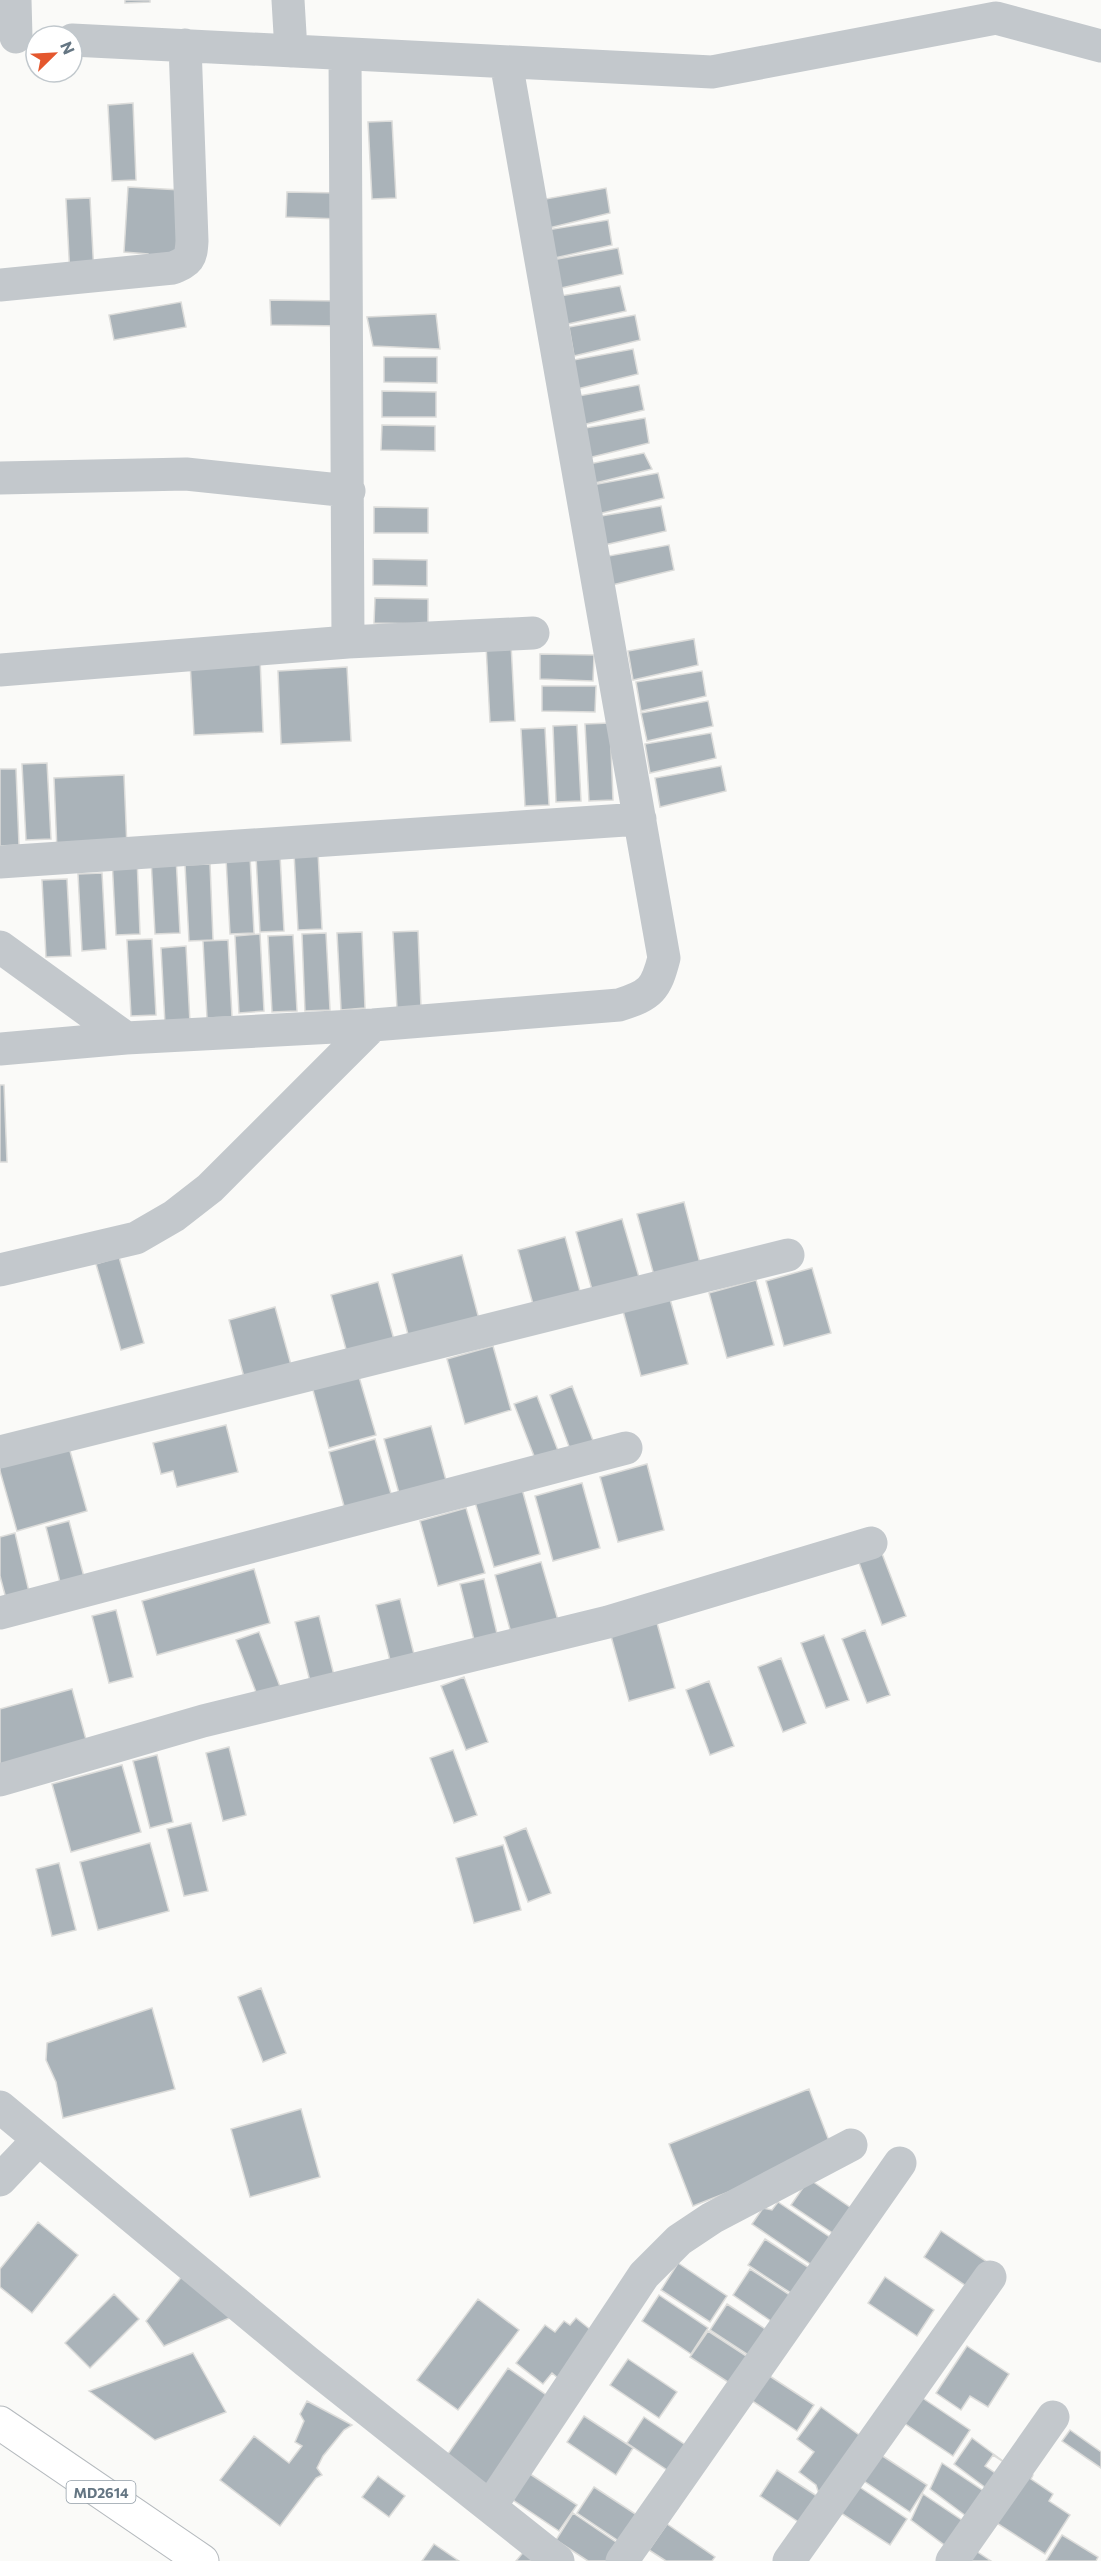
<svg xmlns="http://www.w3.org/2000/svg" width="1101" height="2561" viewBox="0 0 1101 2561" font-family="Commissioner,sans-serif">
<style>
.building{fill:#aab3b9;stroke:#dcdcda;stroke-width:1.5}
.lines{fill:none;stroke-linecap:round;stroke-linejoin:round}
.primary-casing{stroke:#b5babe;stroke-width:35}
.minor{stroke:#c3c8cc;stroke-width:33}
.primary{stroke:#fff;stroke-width:33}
.labels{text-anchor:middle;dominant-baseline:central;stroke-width:6;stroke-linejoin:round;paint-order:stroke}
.shield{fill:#fff;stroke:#939fa8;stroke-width:1.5}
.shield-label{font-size:14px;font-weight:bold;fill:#657683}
</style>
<rect width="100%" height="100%" fill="#fafaf8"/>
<!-- building -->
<path class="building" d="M125,0H150V2L125,3Z
M133,103L136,180L112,181L108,105Z
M392,121L396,198L372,199L368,122Z
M128,187L181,190L177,263L148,261V254L124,252Z
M606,188L610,213L545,229L540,200Z
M287,192L340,193V219L286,217Z
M90,198L94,274L70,276L66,199Z
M608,220L612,245L546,260L541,231Z
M618,248L623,274L557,289L552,260Z
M620,286L626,311L559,326L554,297Z
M270,300L343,301V326L271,325Z
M181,302L186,327L114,340L109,315Z
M436,314L440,349L373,346L367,317Z
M635,315L640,340L574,356L569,327Z
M633,349L638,374L573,390L568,361Z
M384,357H437V383L384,382Z
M639,385L644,410L578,426L573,397Z
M382,391L436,392V417H382Z
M645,418L649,443L584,459L579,429Z
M382,425L435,426V451L381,450Z
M644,453L652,469L591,484L589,464Z
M658,473L664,498L598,514L592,485Z
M661,506L666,531L600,546L595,517Z
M374,507L428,508V533H374Z
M669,545L674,570L608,586L603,557Z
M373,559L427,560V586L373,585Z
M375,598L428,599V624L374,623Z
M694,639L698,665L633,680L628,651Z
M511,644L515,721L490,722L486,645Z
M540,654L594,655L593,681L540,679Z
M260,658L263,732L194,735L190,662Z
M347,667L351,741L281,744L278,671Z
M702,671L706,696L641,711L636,682Z
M542,686H596L595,712L542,711Z
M708,701L713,726L647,741L641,713Z
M610,723L613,800L589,801L585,724Z
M577,725L581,801L556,802L553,726Z
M545,728L549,805L525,806L521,729Z
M711,733L716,758L650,773L645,744Z
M47,763L51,839L26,840L22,764Z
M721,766L726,791L660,807L655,778Z
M0,769H16L19,845L0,846Z
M124,775L127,848L57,851L54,778Z
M318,852L322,929L298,930L294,853Z
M280,855L284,931L260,932L256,856Z
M250,856L254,933L230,934L226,858Z
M176,857L180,933L155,934L151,858Z
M137,858L140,934L116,935L112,859Z
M210,864L213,940L189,941L185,865Z
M102,873L106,949L82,951L78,874Z
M67,879L71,956L46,957L42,880Z
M418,931L421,1008L397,1009L393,932Z
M362,932L365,1008L341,1010L337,933Z
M326,933L330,1010L305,1011L302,934Z
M260,934L264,1011L239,1013L235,936Z
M293,935L297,1011L272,1012L268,936Z
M152,939L156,1015L131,1016L127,940Z
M228,940L232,1017L207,1018L203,941Z
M186,946L190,1023L165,1024L161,948Z
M0,1085H4L7,1162H0Z
M684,1202L701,1267L655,1279L637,1214Z
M622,1219L641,1284L594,1297L576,1232Z
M565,1237L583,1302L536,1315L518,1250Z
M462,1255L480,1323L410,1342L392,1274Z
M119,1257L144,1343L121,1350L96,1264Z
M812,1268L831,1333L784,1346L766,1281Z
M756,1280L774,1345L727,1358L709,1293Z
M378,1282L396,1347L349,1360L331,1295Z
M670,1299L688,1364L641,1376L623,1311Z
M275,1307L293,1372L246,1385L229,1320Z
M493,1346L511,1410L465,1424L447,1359Z
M357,1370L376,1435L329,1448L311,1383Z
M572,1386L597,1451L574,1460L550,1395Z
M537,1396L562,1461L539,1469L514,1404Z
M226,1425L238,1472L177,1487L173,1471L161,1474L153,1443Z
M431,1426L449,1491L402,1504L384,1439Z
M375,1439L394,1504L347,1517L329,1452Z
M68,1444L87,1511L17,1531L0,1471V1462Z
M647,1464L664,1530L618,1542L600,1477Z
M582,1483L600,1548L553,1561L535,1496Z
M522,1489L540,1554L494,1567L475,1502Z
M466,1508L485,1573L438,1586L420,1521Z
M69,1521L87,1588L63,1594L46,1527Z
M15,1533L31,1600L8,1606L0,1576V1537Z
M881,1551L906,1616L882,1625L858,1560Z
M541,1562L560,1627L513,1640L495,1575Z
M254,1569L270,1623L157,1655L142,1601Z
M484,1579L500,1646L477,1652L460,1584Z
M400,1599L417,1666L393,1672L376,1605Z
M116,1610L133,1677L109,1683L92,1616Z
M319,1616L336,1683L312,1689L295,1622Z
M657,1623L675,1688L629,1701L611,1636Z
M865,1630L890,1695L867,1703L842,1639Z
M259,1632L284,1697L261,1705L236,1640Z
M824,1635L849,1700L826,1708L801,1643Z
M781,1658L806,1723L783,1732L758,1667Z
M464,1677L488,1742L466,1750L441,1686Z
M709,1681L734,1746L710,1755L686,1690Z
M72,1689L87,1743L0,1768V1709Z
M229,1747L246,1815L223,1821L206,1753Z
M453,1750L477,1815L454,1823L430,1758Z
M157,1755L173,1822L150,1828L133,1761Z
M122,1765L141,1832L71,1852L52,1784Z
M191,1823L208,1891L184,1896L167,1829Z
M526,1828L551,1893L528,1902L504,1837Z
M150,1843L169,1911L98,1930L80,1862Z
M503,1845L521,1910L474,1923L456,1858Z
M59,1863L76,1930L52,1936L36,1869Z
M261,1988L286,2053L263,2062L238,1997Z
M152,2008L175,2089L63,2118L56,2082L46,2060L47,2043Z
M809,2089L833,2151L693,2206L669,2144Z
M301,2109L320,2177L250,2197L231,2129Z
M809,2179L857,2212L840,2238L791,2205Z
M778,2202L840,2244L822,2272L752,2224L763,2208L772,2210Z
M38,2222L78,2255L32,2313L0,2287V2269Z
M941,2231L990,2264L972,2290L924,2257Z
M765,2239L814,2271L797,2297L748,2265Z
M678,2263L727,2296L710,2322L661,2290Z
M750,2269L799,2301L781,2328L733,2295Z
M183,2275L234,2316L164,2346L146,2321Z
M885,2277L934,2310L917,2336L868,2303Z
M114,2294L139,2319L90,2368L65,2343Z
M659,2295L708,2328L691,2354L642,2321Z
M478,2299L519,2330L458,2410L417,2380Z
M727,2304L776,2336L759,2362L710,2330Z
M576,2318L601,2338L565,2384L552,2373L543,2384L516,2363L545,2325L555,2332L564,2321L570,2325Z
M708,2331L757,2363L740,2390L690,2357Z
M967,2346L1009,2374L988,2407L970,2396L961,2410L936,2393Z
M193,2353L226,2412L155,2440L89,2391Z
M628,2359L677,2392L659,2418L610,2385Z
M508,2368L552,2399L487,2493L443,2461Z
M765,2373L814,2405L797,2431L748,2398Z
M921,2397L970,2430L953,2456L904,2423Z
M307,2401L352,2425L344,2430L323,2456L317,2468L322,2475L316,2478L280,2526L220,2480L254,2436L289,2463L302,2446L295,2442L304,2421L300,2414Z
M821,2407L866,2440L826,2493L818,2491L816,2485L799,2472L814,2452L797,2439Z
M584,2416L633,2448L616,2475L567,2442Z
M644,2417L693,2450L676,2476L627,2443Z
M1070,2430L1101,2452V2468L1062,2441Z
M972,2438L1007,2464L993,2455L985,2466L1001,2477L990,2491L954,2464Z
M878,2453L927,2485L910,2512L861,2479Z
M942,2463L991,2496L974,2522L930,2489Z
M1025,2469L1033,2475L1031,2479L1053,2494L1049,2501L1070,2515L1045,2554L992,2520Z
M777,2470L826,2502L809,2529L760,2496Z
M527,2472L577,2505L559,2531L510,2498Z
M378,2476L405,2496L389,2517L362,2497Z
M858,2486L907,2519L890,2545L841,2513Z
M594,2487L643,2519L626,2546L577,2513Z
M923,2494L972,2527L955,2553L911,2520Z
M573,2513L622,2546L613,2561H588L556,2540Z
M667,2524L715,2557L712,2561H666L649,2550Z
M1062,2535L1098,2557L1096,2561H1046Z
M434,2544L459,2561H422Z
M526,2549L540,2561H516Z
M973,2549L991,2561H965Z"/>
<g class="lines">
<defs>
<path id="primary" d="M0,2423L202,2561"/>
</defs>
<!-- primary casing -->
<use href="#primary" class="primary-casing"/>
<!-- minor -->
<path class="minor" d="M15,0L16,37
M288,0L291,51
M72,40L712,72L996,18L1101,46
M345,54L348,642
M0,285L173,268C189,261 191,259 192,241L185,45
M0,478L186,474L349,491
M0,670L348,642L533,633
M0,862L640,819
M0,947L126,1038
M0,1049L126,1038L373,1025L619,1005C651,995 656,989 664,958L506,62
M0,1270L136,1238L174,1216L210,1188L373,1025
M0,1452L788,1255
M0,1613L626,1448
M0,1780L203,1721L608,1622L871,1543
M0,2107L306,2361L558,2561
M0,2180L38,2140
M490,2507L644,2275L679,2240L712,2218L851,2145
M622,2561L900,2163
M789,2561L990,2277
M952,2561L1053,2417"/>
<!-- primary -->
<use href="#primary" class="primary"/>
</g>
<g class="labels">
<!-- shield labels -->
<rect class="shield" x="66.5" y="2481" width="69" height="22" rx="4.5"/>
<g class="shield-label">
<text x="101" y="2492">MD2614</text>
</g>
</g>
<!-- north arrow -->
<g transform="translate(54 54) rotate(66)"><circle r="28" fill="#ffffff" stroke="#c1c8cd" stroke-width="1.5"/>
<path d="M0-4.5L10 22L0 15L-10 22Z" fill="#e4572e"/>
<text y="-9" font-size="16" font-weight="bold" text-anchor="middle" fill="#657683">N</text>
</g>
</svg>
